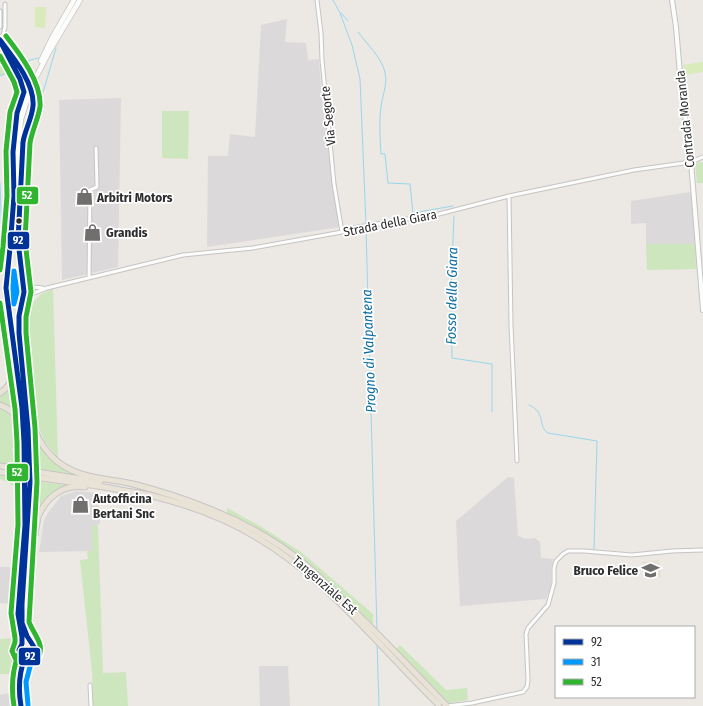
<svg xmlns="http://www.w3.org/2000/svg" width="703" height="706" viewBox="0 0 703 706" font-family="'Fira Sans Condensed',sans-serif">
<style>
.industrial{fill:#dcd9db}
.education{fill:#e6e0d3}
.green{fill:#cee6be}
.pitch{fill:#d9eabb}
.lines{fill:none;stroke-linecap:round;stroke-linejoin:round}
.stream{stroke:#99d6ec;stroke-width:1}
.tertiary-tunnel{stroke:#c6c3c0;stroke-width:4;stroke-dasharray:4 2;stroke-linecap:butt}
.minor-casing{stroke:#c5c4c5;stroke-width:5}
.tertiary-casing{stroke:#c5c4c5;stroke-width:6}
.secondary-casing{stroke:#c5c4c5;stroke-width:6}
.trunk-casing{stroke:#c6c5c4;stroke-width:7}
.minor{stroke:#fcfcfb;stroke-width:3}
.tertiary{stroke:#fcfcfb;stroke-width:4}
.secondary{stroke:#fcfcfb;stroke-width:4.5}
.trunk{stroke:#e9e2d6;stroke-width:5}
.secondary-bridge-casing{stroke:#c5c4c5;stroke-width:6;stroke-linecap:butt}
.trunk-bridge-casing{stroke:#c6c5c4;stroke-width:7;stroke-linecap:butt}
.secondary-bridge{stroke:#fcfcfb;stroke-width:4.5}
.trunk-bridge{stroke:#e9e2d6;stroke-width:5}
.bus-1-casing{stroke:#fff;stroke-width:8}
.bus-2-casing{stroke:#fff;stroke-width:8}
.bus-3-casing{stroke:#fff;stroke-width:8}
.bus-1{stroke:#039;stroke-width:5}
.bus-2{stroke:#09f;stroke-width:5}
.bus-3{stroke:#31b531;stroke-width:5}
.bus-dot{fill:#2e2e2e;stroke:#fff;stroke-width:1.5}
.labels{text-anchor:middle;dominant-baseline:central;stroke-width:3.5;stroke-linejoin:round;paint-order:stroke}
.street-label{font-size:13px;fill:#2e2e2e;stroke:#fff}
.poi-label{font-size:13px;font-weight:bold;fill:#2e2e2e;stroke:#fff;text-anchor:start}
.water-label{font-size:14px;font-style:italic;fill:#0d6fa3;stroke:#fff}
.line-badge{stroke:#fff;stroke-width:1.5}
.badge-label{font-size:11px;text-anchor:middle;font-weight:bold;fill:#fff}
</style>
<rect width="100%" height="100%" fill="#ece8e4"/>
<!-- industrial -->
<path class="industrial" d="M287,19L285,42L306,43L308,60L319,59L321,88L335,203L340,227L207,247L208,156H228L230,134L255,137L261,25Z
M121,98L118,267L62,280L59,100Z
M691,192L695,244H646V223L631,224V201Z
M508,477L514,478L518,536L526,539L535,538L540,542L541,558L553,559L551,571V586L546,599L460,606L456,521Z
M76,491L98,493L100,524L92,526V551L39,552L44,520L48,513L61,496Z
M0,567H12V604L0,603Z
M259,666H288L290,706H260Z
M15,692L16,706H0V695Z"/>
<!-- education -->
<path class="education" d="M659,560L661,577L644,579L642,562Z"/>
<!-- green -->
<path class="green" d="M0,46L11,67L5,74L0,75Z
M162,111H189L188,159L162,158Z
M703,162V183H697L695,163Z
M646,244H695L696,269L647,270Z
M16,281L20,282C22,287 21,295 19,300L16,301L12,298V284Z
M53,289L58,458L45,442L33,414L29,373L27,309L41,294Z
M4,325L7,326C8,338 11,349 11,360L5,366V331Z
M16,378L21,417L8,405L0,403V396L10,389Z
M0,409C18,414 20,428 21,445L19,447L12,448L13,452L19,456V467L0,464Z
M31,427L41,447L83,477L34,469Z
M0,475L19,479L22,495L19,496C17,485 9,483 0,479Z
M34,481L72,486L68,487L41,507L27,569Z
M227,508L260,526L301,552L373,614V628L303,561L227,515Z
M98,525L103,673L126,672L128,706H93L92,672L80,560L88,559L87,551H92V526Z
M13,638L15,674H0V639Z
M400,645L446,690L467,688L468,700L449,703L396,649Z"/>
<!-- pitch -->
<path class="pitch" d="M35,7H46L45,28L35,27Z
M703,62V72L685,75L683,65Z"/>
<g class="lines">
<!-- stream -->
<path class="stream" d="M333,0L340,13L352,45L360,79L366,224
M341,13L348,21
M358,32C366,43 383,59 385,73C388,84 382,96 381,107C379,123 380,138 381,154H385L388,183L410,184L413,213L453,206
M23,62L38,58
M0,76L5,74L12,67
M0,183L3,265
M454,216L451,293L452,358L492,364V412
M366,228L377,630
M27,273L25,243V209L27,146L28,133L44,89L56,48
M529,405C547,413 537,426 548,433L597,441L594,549
M377,643L379,706"/>
<!-- tertiary-tunnel -->
<path class="tertiary-tunnel" d="M25,78L31,92"/>
<defs>
<path id="minor" d="M317,0L321,33L322,60L334,184L342,232
M0,11V27
M0,37L3,35L5,27V4
M509,196L511,325L517,461
M0,267L7,268L17,272L23,279L33,287L43,288
M89,278L90,190L97,187L96,148
M22,302L34,293L47,288L183,255L253,248L342,232L358,227L439,214L509,196L634,170L691,162L703,157
M16,569L15,578H21
M90,685L91,706
M447,706L472,703L523,692L527,687L528,680L526,634L528,628L548,605L554,583V568L556,561L563,554L568,551H584L632,555L672,551L703,550"/>
<path id="tertiary" d="M672,0L676,27L681,86L691,162L703,310
M0,41L23,89C25,99 17,109 18,120
M4,45L16,61L25,78
M19,206C21,184 20,160 23,138C26,123 35,112 33,96"/>
<path id="secondary" d="M41,61L52,38L74,0
M6,284L12,277H19L23,279
M8,299C12,305 16,305 22,302
M13,348L9,311L6,296V273L10,254L11,241L14,196L13,152L15,133L18,118
M15,362L22,408L23,428
M23,374L19,333V316L24,292L19,257L18,241L17,165L21,119L32,85L49,52L80,0
M26,404L30,462
M24,439V462
M23,594L29,508L30,482
M21,611C21,630 27,633 34,648L33,654L27,657L21,655L19,650L22,644L18,614L25,525L24,482
M21,706C18,688 18,674 25,657"/>
<path id="trunk" d="M22,372C29,405 29,439 58,462C80,479 107,478 133,484C156,490 179,497 202,506C239,520 276,540 306,565C317,574 327,585 337,594C374,629 408,665 443,702
M0,393C18,381 14,365 13,346
M0,405C20,413 21,423 24,442
M0,466L100,482
M0,472C37,478 74,482 110,488C123,491 137,492 149,495C186,504 223,517 256,537C328,579 380,648 440,706
M21,614L38,517C46,497 63,484 85,487"/>
</defs>
<!-- minor casing -->
<use href="#minor" class="minor-casing"/>
<!-- tertiary casing -->
<use href="#tertiary" class="tertiary-casing"/>
<!-- secondary casing -->
<use href="#secondary" class="secondary-casing"/>
<!-- trunk casing -->
<use href="#trunk" class="trunk-casing"/>
<!-- minor -->
<use href="#minor" class="minor"/>
<!-- tertiary -->
<use href="#tertiary" class="tertiary"/>
<!-- secondary -->
<use href="#secondary" class="secondary"/>
<!-- trunk -->
<use href="#trunk" class="trunk"/>
<defs>
<path id="secondary-bridge" d="M24,462V482
M30,462V482"/>
<path id="trunk-bridge" d="M443,702L447,706"/>
</defs>
<!-- secondary-bridge casing -->
<use href="#secondary-bridge" class="secondary-bridge-casing"/>
<!-- trunk-bridge casing -->
<use href="#trunk-bridge" class="trunk-bridge-casing"/>
<!-- secondary-bridge -->
<use href="#secondary-bridge" class="secondary-bridge"/>
<!-- trunk-bridge -->
<use href="#trunk-bridge" class="trunk-bridge"/>
<defs>
<path id="bus-1" d="M0,40C13,57 35,84 33,106C32,118 25,130 23,142L18,241L24,292L19,316V333L28,429L30,482L22,604V623L27,636L34,647V651L31,656L27,657L21,655L19,650L22,644V637L18,614L25,525L24,442L22,408L6,288L10,248L14,196L13,152L17,113L24,92L20,79L0,41
M21,706C18,689 19,673 25,657"/>
<path id="bus-2" d="M14,271L17,292L14,304L13,288Z
M28,705L26,682L32,659"/>
<path id="bus-3" d="M0,56L14,82L17,92L10,112L6,151L7,196L3,247L0,270
M0,303L15,409L17,442L18,525L11,613L15,638V642L12,651L16,660L27,664L36,661C47,646 35,637 29,622L37,482L35,428L26,333V317L31,292L25,241L30,143C32,131 38,119 40,107C42,83 20,54 6,36
M14,706C11,688 12,672 18,655"/>
</defs>
<!-- bus-1 casing -->
<use href="#bus-1" class="bus-1-casing"/>
<!-- bus-2 casing -->
<use href="#bus-2" class="bus-2-casing"/>
<!-- bus-3 casing -->
<use href="#bus-3" class="bus-3-casing"/>
<!-- bus-1 -->
<use href="#bus-1" class="bus-1"/>
<!-- bus-2 -->
<use href="#bus-2" class="bus-2"/>
<!-- bus-3 -->
<use href="#bus-3" class="bus-3"/>
</g>
<!-- icons -->
<defs>
<symbol id="shop-bare" viewBox="-9 -9 18 18"><path d="M-5-2.5h2.3a2.7 3.5 0 0 1 5.4 0H5L5.5 6h-11ZM-1.5-2.5h3a1.5 2.3 0 0 0-3 0Z" fill="#706f6e" stroke="#fff" stroke-width="2.5" paint-order="stroke"/></symbol>
<symbol id="school-bare" viewBox="-9 -9 18 18"><path d="M0-5L7-2L0 1L-7-2ZM-4 1L0 2.5L4 1V4Q0 6-4 4Z" fill="#706f6e" stroke="#fff" stroke-width="2.5" paint-order="stroke"/></symbol>
</defs>
<g fill-rule="evenodd">
<use href="#shop-bare" x="72" y="184" width="25" height="25"/>
<use href="#shop-bare" x="80" y="220" width="25" height="25"/>
<use href="#shop-bare" x="68" y="492" width="25" height="25"/>
<use href="#school-bare" x="638" y="558" width="25" height="25"/>
</g>
<!-- markers -->
<circle class="bus-dot" cx="19" cy="221" r="3.5"/>
<g class="labels">
<!-- street labels -->
<g class="street-label">
<text transform="translate(328 116) rotate(-96)">Via Segorte</text>
<text transform="translate(685 119) rotate(-96)">Contrada Moranda</text>
<text transform="translate(390 223) rotate(-11)">Strada della Giara</text>
<text transform="translate(325 585) rotate(41)">Tangenziale Est</text>
</g>
<!-- poi labels -->
<g class="poi-label">
<text x="97" y="197">Arbitri Motors</text>
<text x="106" y="232">Grandis</text>
<text x="93" y="498">Autofficina<tspan x="93" dy="15">Bertani Snc</tspan></text>
<text x="638" y="570" text-anchor="end">Bruco Felice</text>
</g>
<!-- water labels -->
<g class="water-label">
<text transform="translate(452 296) rotate(-89)">Fosso della Giara</text>
<text transform="translate(369 351) rotate(-92)">Progno di Valpantena</text>
</g>
</g>
<g class="line-badge">
<rect x="16" y="186" width="23" height="19" rx="4" fill="#31b531"/>
<rect x="7" y="231" width="23" height="19" rx="4" fill="#039"/>
<rect x="6" y="463" width="23" height="19" rx="4" fill="#31b531"/>
<rect x="18" y="647" width="23" height="19" rx="4" fill="#039"/>
</g>
<g class="badge-label">
<text x="27" y="199">52</text>
<text x="18" y="244">92</text>
<text x="17" y="476">52</text>
<text x="30" y="660">92</text>
</g>
<!-- legend -->
<rect x="555" y="626" width="140" height="72" fill="#ffffff" stroke="#ababab"/>
<rect x="563" y="639" width="20" height="6" fill="#003399" stroke="#ababab"/>
<text x="591" y="646" font-size="12" fill="#2e2e2e">92</text>
<rect x="563" y="659" width="20" height="6" fill="#0099ff" stroke="#ababab"/>
<text x="591" y="666" font-size="12" fill="#2e2e2e">31</text>
<rect x="563" y="679" width="20" height="6" fill="#31b531" stroke="#ababab"/>
<text x="591" y="686" font-size="12" fill="#2e2e2e">52</text>
</svg>
